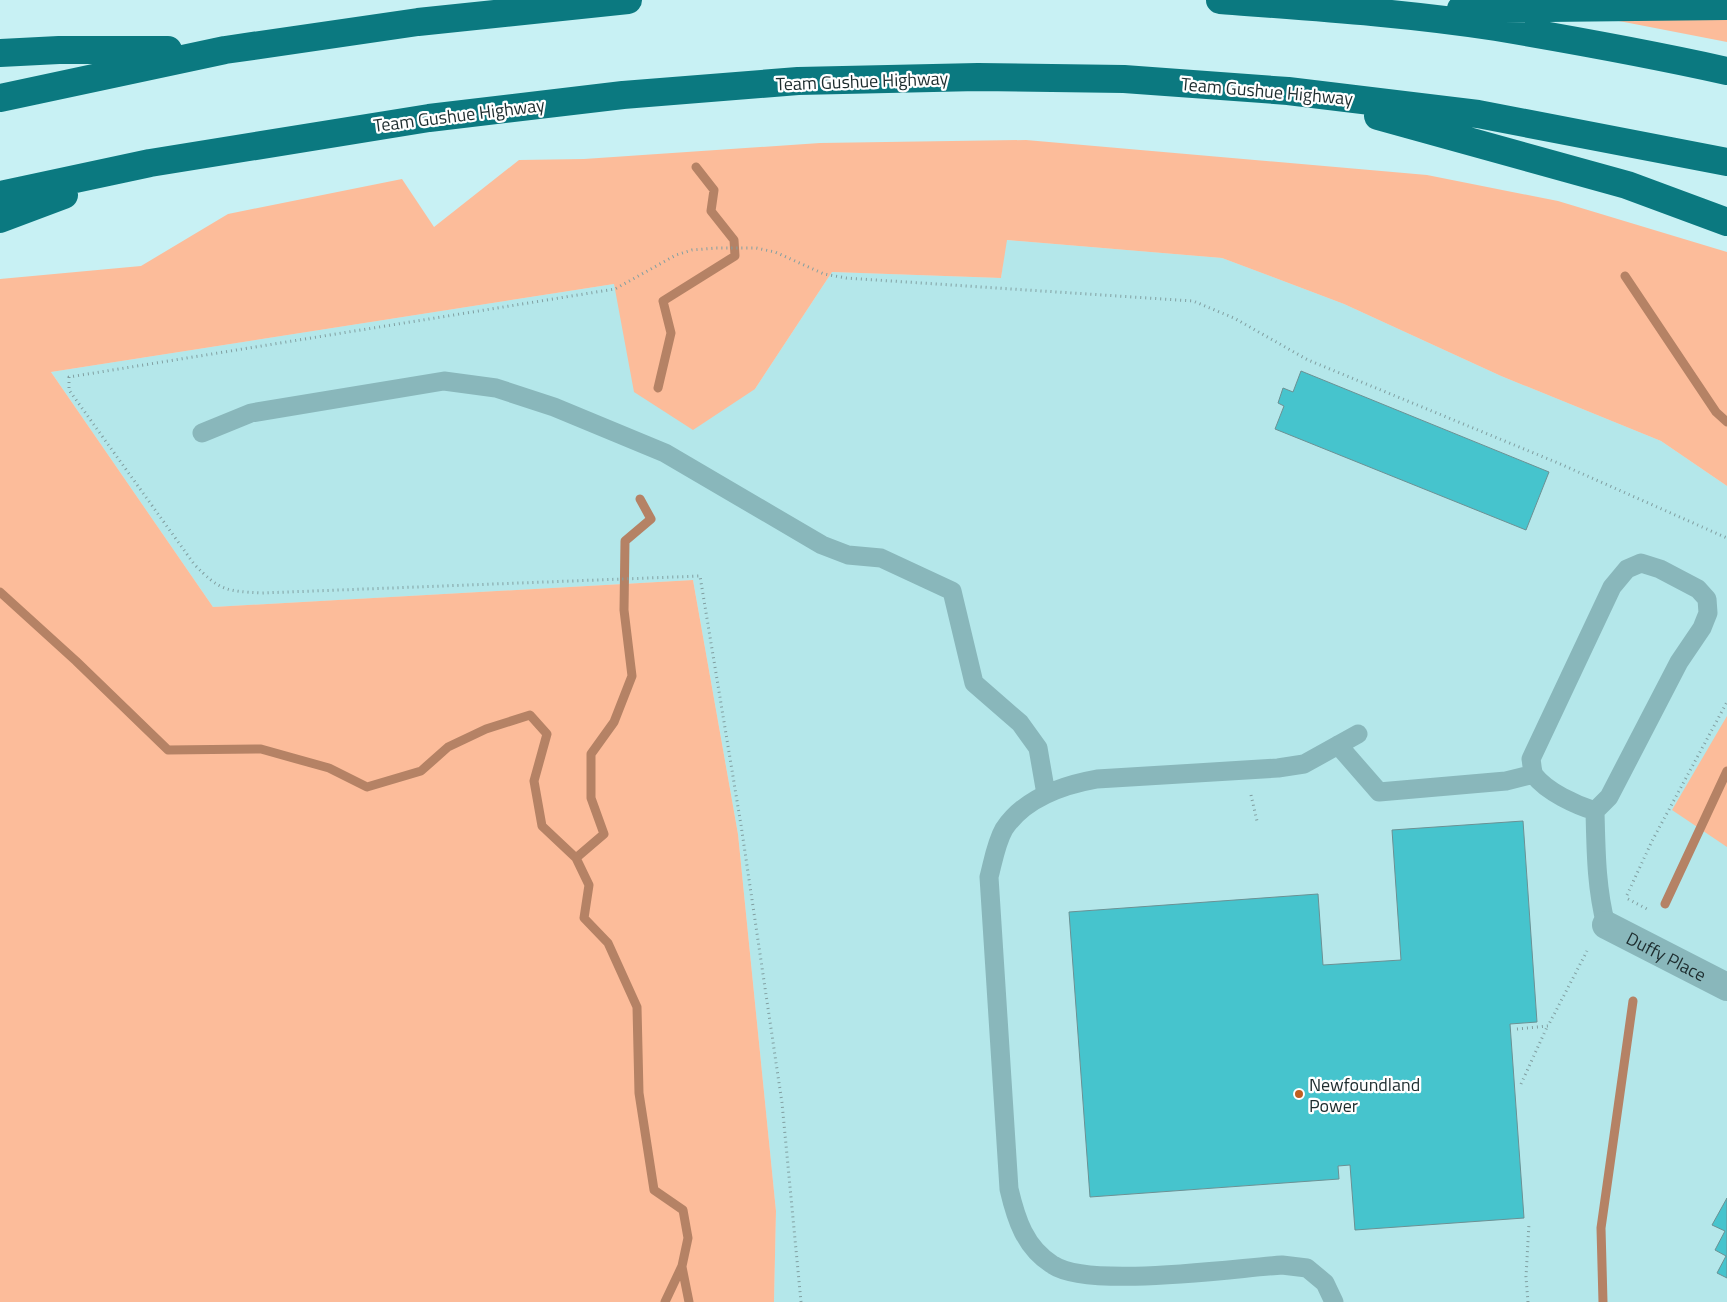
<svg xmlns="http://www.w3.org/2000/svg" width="1727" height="1302" viewBox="0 0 1727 1302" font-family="'Titillium Web',sans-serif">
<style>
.built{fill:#b4e7ea}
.green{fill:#fcbc9a}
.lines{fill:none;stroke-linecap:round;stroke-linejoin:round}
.stream{stroke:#b58265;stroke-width:9}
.building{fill:#46c4cd;stroke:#6b9194}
.path{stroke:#819fa1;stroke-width:3;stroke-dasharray:1 4;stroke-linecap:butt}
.lane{stroke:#89b7bb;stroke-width:19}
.street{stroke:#89b7bb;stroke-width:28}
.highway{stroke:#0b7980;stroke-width:28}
.poi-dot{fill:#c15f21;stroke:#fff;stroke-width:2}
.labels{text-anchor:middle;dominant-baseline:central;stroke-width:4.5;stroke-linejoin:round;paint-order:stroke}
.street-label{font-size:18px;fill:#1d2c2e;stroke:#fff}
.poi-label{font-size:18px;fill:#1d2c2e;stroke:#fff;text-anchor:start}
</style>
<rect width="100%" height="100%" fill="#c8f1f4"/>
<!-- built -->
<path class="built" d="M1006,240L1222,258L1344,304L1501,376L1661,441L1727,486V1302H774L776,1211L738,834L693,580L213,607L51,372L614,284L615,289L755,389L832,272L1001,278Z"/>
<!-- green -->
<path class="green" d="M1588,15L1727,18V42Z
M1026,140L1427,175L1558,201L1727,252V486L1661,441L1501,376L1344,304L1222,258L1007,240L1001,278L832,272L755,389L693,430L634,392L614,284L51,372L213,607L693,580L738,834L776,1211L774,1302H0V279L141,266L228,214L402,179L434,227L519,160L584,159L820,143Z
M1727,716V847L1672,810Z"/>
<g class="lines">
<!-- stream -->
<path class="stream" d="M1625,276L1716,412L1727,422
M658,388L671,333L663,301L735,256L734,240L711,211L714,190L696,167
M0,592L76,661L168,750L261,749L329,768L367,787L421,771L448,747L486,729L530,715L547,734L534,781L542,826L576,858L589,885L584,918L608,943L637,1007L639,1093L654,1190L683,1210L688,1238L682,1266L665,1302
M576,858L604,834L591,798V754L614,722L632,676L624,610L625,541L651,519L640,499
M1665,904L1727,771
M682,1267L689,1302
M1603,1302L1601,1228L1633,1001"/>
</g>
<!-- building -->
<path class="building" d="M1301,371L1549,472L1526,530L1275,429L1284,406L1278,403L1283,388L1293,392Z
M1523,821L1537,1022L1510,1024L1524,1218L1355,1230L1350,1165L1338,1166L1339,1179L1090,1197L1069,912L1318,894L1323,965L1401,960L1392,830Z
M1727,1198V1278L1717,1273L1726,1256L1715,1250L1725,1231L1712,1225Z"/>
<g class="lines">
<!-- path -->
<path class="path" d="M1251,795L1257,821
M1627,895L1652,841L1727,702
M1628,899L1649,910
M1517,1029L1548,1026L1587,951
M1521,1084L1547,1027
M801,1302L782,1103L741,825L700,576L262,593C226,591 220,591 194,564L69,390V377L615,289L676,255L692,250L716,248H756L775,252L824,274L846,278L1193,301L1234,318L1308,360L1558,463L1727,538
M1528,1302L1526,1277L1529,1223"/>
<!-- lane -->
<path class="lane" d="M202,433L251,413L444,381L496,388L554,407L665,453L822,545L848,555L881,558L952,591L974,683L1020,723L1038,748L1046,794
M1338,745L1379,792L1506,781L1534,774
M1595,811C1576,805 1547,792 1534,775C1532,771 1532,764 1531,759L1612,587L1627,569L1641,563L1660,569L1698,589L1707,599L1708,613L1702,628L1679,662L1609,797L1595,811C1596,849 1596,887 1606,925
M1334,1302L1325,1283L1307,1268L1282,1265C1234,1268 1089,1289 1053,1265C1025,1248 1016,1219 1009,1189L989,877C993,862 996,843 1004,829C1024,799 1063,785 1097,779L1278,768L1304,764L1358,734"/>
<!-- street -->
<path class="street" id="s1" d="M1606,925L1727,987"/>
<!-- highway -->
<path class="highway" d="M1220,0C1312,7 1405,13 1496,27C1573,40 1650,54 1727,71
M1461,9L1727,6
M0,53L59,50H168
M0,98L225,50L418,22L628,0
M1378,116L1627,185L1727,222
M0,195L150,163L429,118L623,95L798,81L978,77L1124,79L1288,91L1478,114L1727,162
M0,219L64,195"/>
</g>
<!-- markers -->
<circle class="poi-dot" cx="1299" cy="1094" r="5"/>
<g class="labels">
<!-- street labels -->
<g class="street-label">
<text transform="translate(862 81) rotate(-2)">Team Gushue Highway</text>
<text transform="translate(1267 91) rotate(5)">Team Gushue Highway</text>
<text transform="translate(459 115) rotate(-7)">Team Gushue Highway</text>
<text stroke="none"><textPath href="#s1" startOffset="68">Duffy Place</textPath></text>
</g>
<!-- poi labels -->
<g class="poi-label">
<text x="1309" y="1084">Newfoundland<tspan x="1309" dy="21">Power</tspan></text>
</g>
</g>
</svg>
